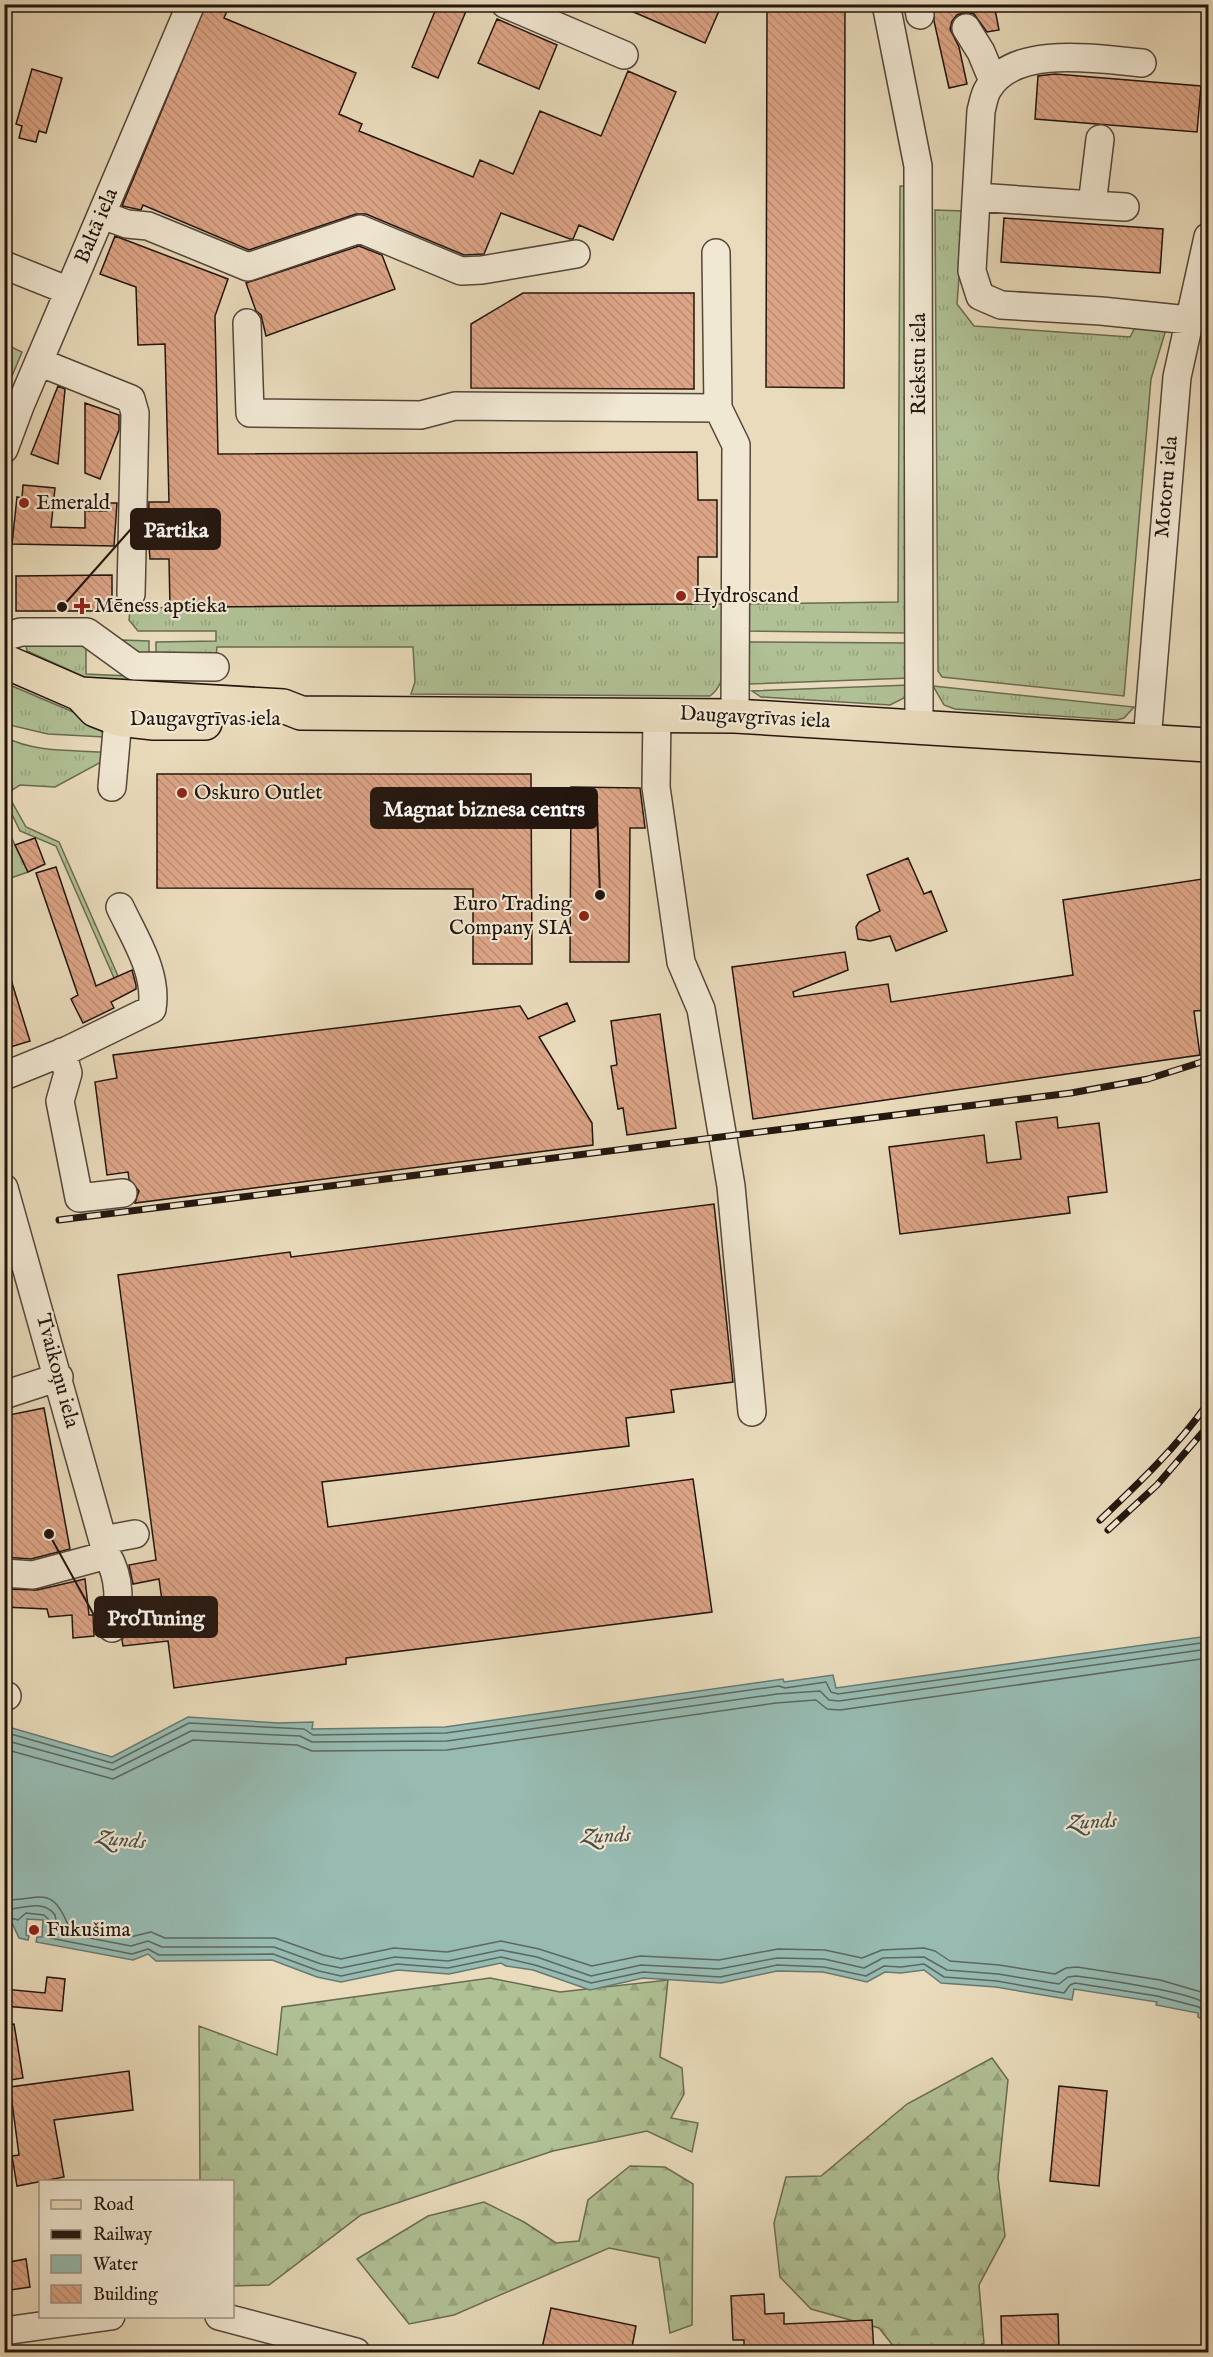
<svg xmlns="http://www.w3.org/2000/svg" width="1213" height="2357" viewBox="0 0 1213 2357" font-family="'IM FELL English',serif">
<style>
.grass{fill:url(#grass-tufts);stroke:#696b52;stroke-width:1.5}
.forest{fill:url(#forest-firs);stroke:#696b52;stroke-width:1.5}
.water{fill:#97bbb2;stroke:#687971;stroke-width:1.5}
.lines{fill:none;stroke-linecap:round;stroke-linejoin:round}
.shore{stroke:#5c6860;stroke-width:1.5}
.building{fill:url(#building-back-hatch);stroke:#22150f;stroke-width:1.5}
.minor-casing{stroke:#54463a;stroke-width:30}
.major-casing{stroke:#22150f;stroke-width:36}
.minor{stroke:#f1e8d3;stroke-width:27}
.major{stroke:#e9dbbb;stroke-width:33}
.rail-casing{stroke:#22150f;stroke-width:7}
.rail{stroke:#f1e8d3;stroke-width:4.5;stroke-dasharray:14;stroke-linecap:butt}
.poi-dot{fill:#8f2418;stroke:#f1e8d3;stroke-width:2}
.labels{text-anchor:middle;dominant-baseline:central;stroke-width:4.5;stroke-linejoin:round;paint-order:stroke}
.street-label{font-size:21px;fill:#22150f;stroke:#f1e8d3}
.poi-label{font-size:21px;fill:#22150f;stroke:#f1e8d3;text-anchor:start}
.water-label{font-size:22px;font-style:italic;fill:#4b4f48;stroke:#f1e8d3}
.leader{fill:none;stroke:#22150f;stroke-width:2}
.callout-dot{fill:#22150f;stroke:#f1e8d3;stroke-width:2}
.callout{fill:#22150f;stroke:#22150f;stroke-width:2}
.callout-label{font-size:22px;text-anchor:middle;font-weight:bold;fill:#fff}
</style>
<defs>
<pattern id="grass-tufts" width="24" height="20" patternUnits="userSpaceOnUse" patternTransform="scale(1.5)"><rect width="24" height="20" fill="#b0c195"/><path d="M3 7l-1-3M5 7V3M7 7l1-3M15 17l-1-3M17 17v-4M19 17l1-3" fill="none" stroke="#97a57f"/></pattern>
<pattern id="forest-firs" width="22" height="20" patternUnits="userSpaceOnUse" patternTransform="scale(1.5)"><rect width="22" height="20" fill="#b0c195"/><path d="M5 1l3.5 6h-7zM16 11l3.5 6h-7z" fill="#97a57f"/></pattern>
<pattern id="building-back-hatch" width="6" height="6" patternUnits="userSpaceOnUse" patternTransform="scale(1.5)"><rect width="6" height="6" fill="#dda587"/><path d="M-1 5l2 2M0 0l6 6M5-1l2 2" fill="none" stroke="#bd8d73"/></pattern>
</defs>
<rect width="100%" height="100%" fill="#e9dbbb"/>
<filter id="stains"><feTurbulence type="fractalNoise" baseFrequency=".00333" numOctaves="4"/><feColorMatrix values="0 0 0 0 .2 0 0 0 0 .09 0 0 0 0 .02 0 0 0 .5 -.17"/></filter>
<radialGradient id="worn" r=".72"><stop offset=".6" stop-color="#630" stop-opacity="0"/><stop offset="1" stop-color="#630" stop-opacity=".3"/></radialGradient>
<!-- grass -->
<path class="grass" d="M900,186H905L909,633L745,631L744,604L898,602Z
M935,210L964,211L957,304L974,326L1130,337L1136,326H1167L1151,379L1124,696L942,677L938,671Z
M5,344L22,352L5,393Z
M722,604C723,630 734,679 710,696L411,694L415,682L413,647H217L216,657H156V642L216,641V631H138L129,620L130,610L170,607Z
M121,640L149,641V657H140Z
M86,641V674L149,677V693L116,691L27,651L26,646L30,642Z
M744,642L909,643L910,678L748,684Z
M5,683L78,714L101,729L104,737L48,734L5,724Z
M910,685L906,697L890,705L761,697L752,691Z
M933,686L1134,707L1124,718L1117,720L955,709L944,705Z
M5,737C33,752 69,750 101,752L103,761L55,787L20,785L7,793L26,827L59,842L118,976L114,978L56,846L20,831L5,800Z
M4,822L28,872L5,880H4Z"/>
<!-- forest -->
<path class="forest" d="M490,1978L560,1992L668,1980L660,2057L682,2068L684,2094L671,2118L698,2123L692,2152L647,2131L553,2151L361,2215L269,2285L233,2286L232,2182L200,2181L199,2026L277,2055L282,2007Z
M992,2058L1008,2080L998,2177L1005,2236L979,2285L984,2343L970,2352H898L879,2328L811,2309L780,2277L774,2223L786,2177L821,2176L907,2104Z
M630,2166L665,2167L693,2184L692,2325L670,2333L659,2258L609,2248L454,2315L409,2324L357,2259L428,2216L484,2202L524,2222L556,2243L579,2241L588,2200Z"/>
<!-- water -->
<path class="water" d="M1208,1636V2022L1198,2017V2013L1156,2005L1157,2002L1074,1989L1072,2000L996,1987L941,1983L924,1970L901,1973L885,1972L867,1982L823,1972L777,1971L721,1983L643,1978L590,1990L533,1970L506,1966L501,1963L449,1974L398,1970L341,1982L317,1977L272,1960L156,1961L148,1954L133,1960L36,1942L37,1937H42L43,1920L27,1919L26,1935L29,1936L28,1940L19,1938L12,1923L5,1922V1726L112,1757L188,1717L278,1723L313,1722L312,1729L445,1727L783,1679L784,1682L833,1675L836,1688Z"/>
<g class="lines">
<!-- shore -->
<path class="shore" d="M4,1732L112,1763L189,1723L304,1729L313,1735L446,1733L779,1686L785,1688L826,1682L831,1692L838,1694L1208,1642
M4,1740L113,1770L191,1731L300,1736L312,1742L447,1741L777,1694L820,1691L829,1700L839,1701L1208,1649
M4,1749L113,1779L193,1740L297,1745L312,1751L447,1750L776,1703L816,1700L827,1709L840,1710L1208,1658
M4,1900C39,1901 51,1883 68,1925L130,1937L151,1932L165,1938H275L323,1955L341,1959L394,1948L447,1952L501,1941L539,1949L592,1966L640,1956L719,1960L778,1949L825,1950L862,1958L882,1950L924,1948L935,1951L950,1961L999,1965L1055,1974L1066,1968L1077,1967L1160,1980L1208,1994
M4,1909C21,1910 43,1898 55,1915L58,1932L131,1946L148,1941L162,1947H274L321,1964L341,1968L395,1957L448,1961L501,1950L537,1957L591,1976L641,1965L719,1969L777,1958L824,1959L864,1968L883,1958L924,1957L947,1970L998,1974L1059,1984L1068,1977L1076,1976C1100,1979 1194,1992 1208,2005
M4,1916L18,1920L26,1913L44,1915L49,1920L50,1938L132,1954L148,1949L159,1955L273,1954L319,1971L341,1976L397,1964L448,1968L501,1957L535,1965L591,1983L643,1972L720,1977L777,1965L824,1967L866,1976L884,1966L901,1967L924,1964L944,1977L997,1981L1064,1993L1070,1985L1075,1983L1157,1996L1199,2007L1208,2016"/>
</g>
<!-- building -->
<path class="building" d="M206,4H230L224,18L356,73L339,114L362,124L359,131L473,177L480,160L513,174L540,111L601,136L628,71L676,92L613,240L579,225L573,239H570L501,213L484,254L464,255L366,214H356L249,250L143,205L141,210L122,206Z
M438,4H469L438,78L412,67Z
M615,4H722L705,43Z
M934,4H994L999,30L987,32L974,14L966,12L957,15L952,21L950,29L959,47L967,84L949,88L934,21Z
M767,7L845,8L844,388L766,387Z
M497,19L557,45L539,89L478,63Z
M32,69L62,78L46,133L39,131L36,142L19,138L22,126L16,124Z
M1055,74L1201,86L1197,132L1035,119L1038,76Z
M1004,218L1163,229L1160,273L1001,262Z
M115,236L228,279L215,316L218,454L697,452L698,500H717V557H698V604L170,607L169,559H150L148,532L149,502H169L165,344L138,345L136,287L100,274Z
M359,246L382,255L395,289L266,336L261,315L256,311L246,283Z
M523,293H694V389L471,388V324Z
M58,386L65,389L58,464L31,454Z
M85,403L119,415V430L100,479L85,473Z
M23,485L55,488L51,527L85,528V511H107V503H117L114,546L12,544L17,497L22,498Z
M112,575V611H16V576Z
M157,774H531L532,964H473V889L157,888Z
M571,787L640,788L645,828H630L629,962H570Z
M35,838L45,864L28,872L15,845Z
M908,858L924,894L931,891L947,931L896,951L890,936L870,941L858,939L856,927L859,922L880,911L867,875Z
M56,867L96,986L132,970L136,985V989L111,1002L114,1008L83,1023L71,999L78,995L36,873Z
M1209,878V1010L1194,1011L1200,1055L753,1119L732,967L845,952L848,970L793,992L794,997L888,984L891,1002L1073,975L1063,900Z
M8,970L30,1041L4,1049V971Z
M567,1003L575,1021L539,1037L592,1123L593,1145L135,1203L139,1191L129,1179L128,1172L107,1175L95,1082L117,1078L113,1055L520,1006L528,1019Z
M660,1014L676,1128L627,1135L623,1108L618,1109L611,1066L617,1065L611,1021Z
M1057,1117L1058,1128L1099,1123L1107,1192L1068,1197L1070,1213L900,1234L889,1147L984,1135L987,1163L1021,1159L1016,1122Z
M714,1204L733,1382L671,1390L674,1412L626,1418L629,1446L322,1482L328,1527L693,1479L712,1612L346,1658V1664L174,1688L168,1641L123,1646L122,1640L129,1627L165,1623L159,1579L133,1584L129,1565L156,1560L118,1275L290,1252L291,1257Z
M44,1408L70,1549L31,1559L4,1557V1416Z
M85,1579L89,1615H93L94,1636L73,1638L72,1615L49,1617L47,1609L4,1607V1589L37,1590Z
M47,1977L65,1979L62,2011L4,2006V1989L45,1993Z
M14,2024L23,2078L4,2081V2025Z
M129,2071L133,2110L54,2120L64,2177L17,2186L12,2156L19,2155L10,2087Z
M1059,2086L1107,2091L1099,2186L1050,2181Z
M26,2259L30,2287L4,2291V2263Z
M764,2294L765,2314L784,2313V2324L872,2320L874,2352H744V2340H733L731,2296Z
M551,2308L636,2326L631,2352H564L542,2348Z
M1058,2314L1059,2352H1002L1001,2316Z"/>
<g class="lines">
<defs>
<path id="minor" d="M505,4L624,55
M886,4L918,166L919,727
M918,4L920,15
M966,28L981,52L993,81
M1142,63C1098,59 1014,44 988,89C984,95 983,104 981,111L972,271L980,296L1001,305L1101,311L1189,320
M977,197L1092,205L1100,139
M1092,205L1125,207
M102,215L127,224L148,226L248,267L360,229L461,271L482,270L576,254
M716,253L718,408
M4,265L69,291
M247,323L250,413L421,415L455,406L718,408L736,445L735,716
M39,362L131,399L135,413L131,594
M4,449L20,406L191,4
M4,637L21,632H87L134,666L215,667
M657,714L656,787L681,962L701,1009L731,1186L752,1412
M1147,741L1177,377L1208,237
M112,787L118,719
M62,1052L68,1073L60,1101L79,1198L123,1193
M4,1076L68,1050L152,1009C158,973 135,939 120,907
M4,1188L107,1555C120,1577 121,1604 112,1628
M4,1395L59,1377
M103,1540L135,1534
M4,1573L33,1575L107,1555
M4,1695L7,1696
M219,2316L356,2352
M4,2331L111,2316"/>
<path id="major" d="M4,661L80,694L95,710L118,719L154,723H205
M80,694L283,706L301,713L735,716L1208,745"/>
</defs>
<!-- minor casing -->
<use href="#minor" class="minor-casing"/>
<!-- major casing -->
<use href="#major" class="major-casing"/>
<!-- minor -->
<use href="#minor" class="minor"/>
<!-- major -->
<use href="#major" class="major"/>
<defs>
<path id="rail" d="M59,1220L1071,1093L1148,1079L1208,1060
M1100,1520C1139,1483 1177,1447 1208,1403
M1108,1530L1157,1485L1208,1426"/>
</defs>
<!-- rail casing -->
<use href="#rail" class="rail-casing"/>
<!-- rail -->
<use href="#rail" class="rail"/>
</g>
<!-- markers -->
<g class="poi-dot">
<circle cx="24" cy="503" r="6"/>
<circle cx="681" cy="596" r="6"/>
<path d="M79 597h6v6h6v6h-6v6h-6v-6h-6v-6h6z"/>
<circle cx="182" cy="793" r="6"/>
<circle cx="584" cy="916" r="6"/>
<circle cx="34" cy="1930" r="6"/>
</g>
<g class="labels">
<!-- street labels -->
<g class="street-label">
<text transform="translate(97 226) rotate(-67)">Baltā iela</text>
<text transform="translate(919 364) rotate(-90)">Riekstu iela</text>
<text transform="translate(1167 487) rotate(-85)">Motoru iela</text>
<text transform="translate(755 718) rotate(3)">Daugavgrīvas iela</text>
<text x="205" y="719">Daugavgrīvas iela</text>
<text transform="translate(57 1371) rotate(75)">Tvaikoņu iela</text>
</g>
<!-- poi labels -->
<g class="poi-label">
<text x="36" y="503">Emerald</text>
<text x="693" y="596">Hydroscand</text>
<text x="94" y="606">Mēness aptieka</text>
<text x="194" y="793">Oskuro Outlet</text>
<text x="572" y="904" text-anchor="end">Euro Trading<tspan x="572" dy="24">Company SIA</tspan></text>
<text x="46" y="1930">Fukušima</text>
</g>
<!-- water labels -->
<g class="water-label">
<text transform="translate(1092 1822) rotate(-2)">Zunds</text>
<text transform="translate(606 1836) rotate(-2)">Zunds</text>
<text transform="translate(121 1840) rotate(6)">Zunds</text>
</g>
</g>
<!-- callouts -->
<path class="leader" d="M62 607L131 529M600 895L597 808M49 1534L95 1617"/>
<g class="callout-dot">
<circle cx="62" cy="607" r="6"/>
<circle cx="600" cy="895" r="6"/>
<circle cx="49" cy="1534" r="6"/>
</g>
<g class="callout">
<rect x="131" y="509" width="89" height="40" rx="6"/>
<rect x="371" y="788" width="226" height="40" rx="6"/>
<rect x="95" y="1597" width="122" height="40" rx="6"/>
</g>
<g class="callout-label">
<text x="176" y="537">Pārtika</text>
<text x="484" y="816">Magnat biznesa centrs</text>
<text x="156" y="1625">ProTuning</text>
</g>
<!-- margin -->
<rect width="1213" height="2357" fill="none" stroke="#e9dbbb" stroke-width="24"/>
<rect x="6" y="6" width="1201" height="2345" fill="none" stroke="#22150f" stroke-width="3"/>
<rect x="12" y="12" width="1189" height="2333" fill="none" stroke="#22150f" stroke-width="1.5"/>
<!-- legend -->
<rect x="39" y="2180" width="195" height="138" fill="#f1e8d3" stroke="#9e9485" stroke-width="1.5"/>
<rect x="51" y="2200" width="30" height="9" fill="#e9dbbb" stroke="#9e9485" stroke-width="1.5"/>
<text x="93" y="2210" font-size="18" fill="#22150f">Road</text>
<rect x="51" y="2230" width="30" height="9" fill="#22150f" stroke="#9e9485" stroke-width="1.5"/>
<text x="93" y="2240" font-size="18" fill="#22150f">Railway</text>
<rect x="51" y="2255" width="30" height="18" fill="#97bbb2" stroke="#9e9485" stroke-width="1.5"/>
<text x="93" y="2270" font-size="18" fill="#22150f">Water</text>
<rect x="51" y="2285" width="30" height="18" fill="url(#building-back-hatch)" stroke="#9e9485" stroke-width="1.5"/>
<text x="93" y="2300" font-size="18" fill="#22150f">Building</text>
<rect width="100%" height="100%" filter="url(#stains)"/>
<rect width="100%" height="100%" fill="url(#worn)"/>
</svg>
